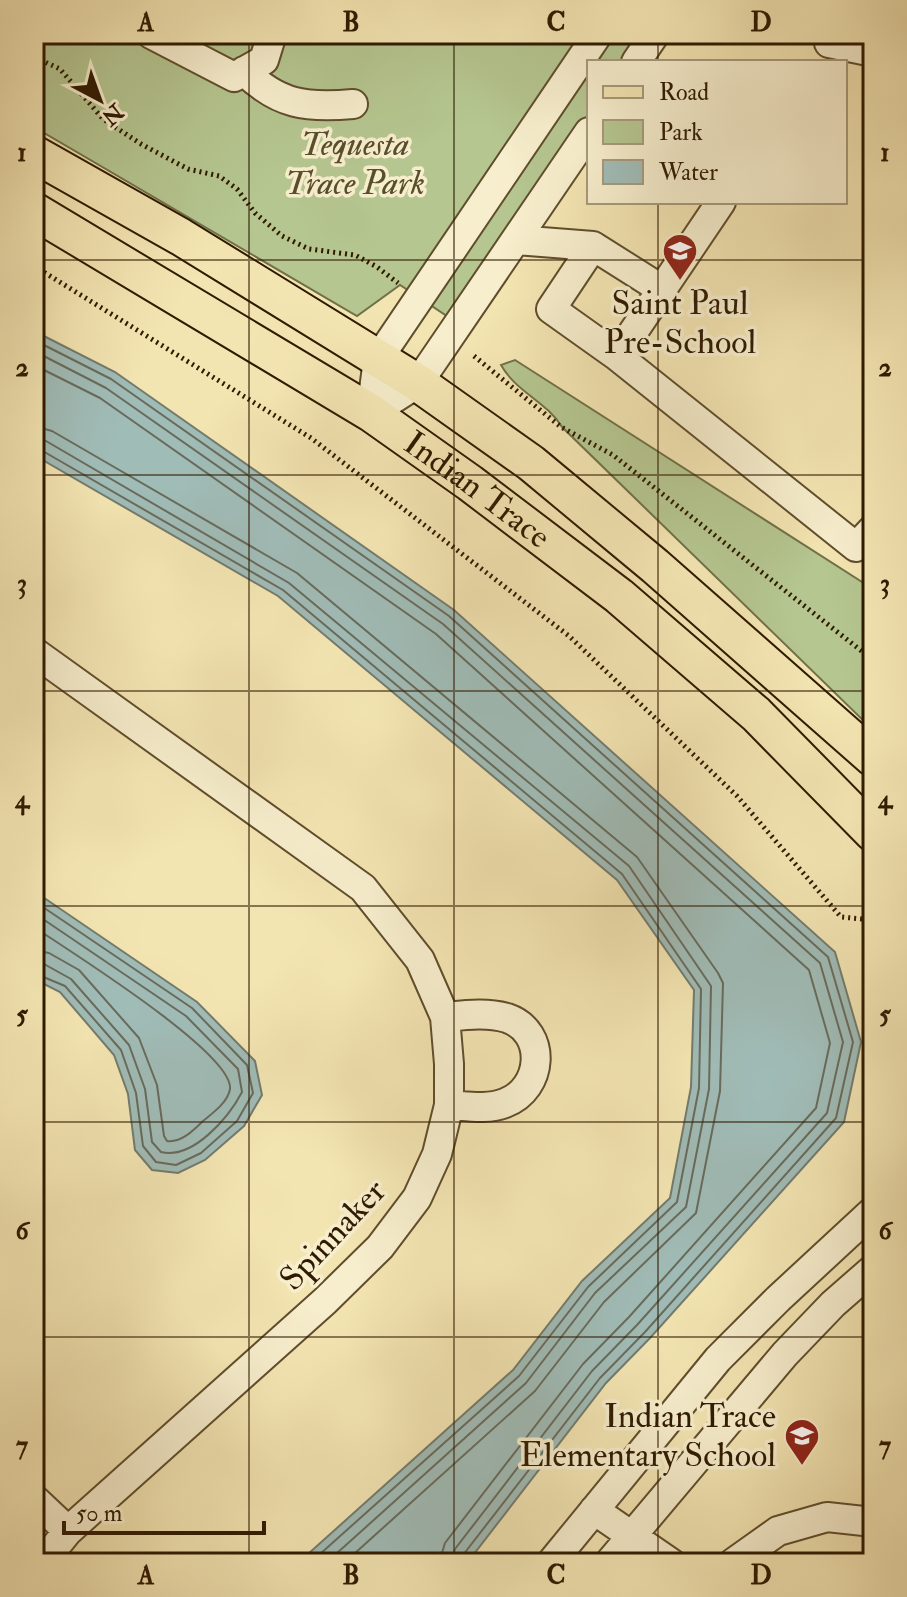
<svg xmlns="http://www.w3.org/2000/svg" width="907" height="1597" viewBox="0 0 907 1597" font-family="'IM FELL Double Pica',serif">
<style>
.green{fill:#b5c690;stroke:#727048;stroke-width:2}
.water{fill:#a0bcb7;stroke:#737b6e;stroke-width:2}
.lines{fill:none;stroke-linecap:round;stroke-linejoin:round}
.shore{stroke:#686b5c;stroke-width:2}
.minor-casing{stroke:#604d2c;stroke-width:32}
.major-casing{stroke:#2f1a00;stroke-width:40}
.path{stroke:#2f1a00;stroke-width:5;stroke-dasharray:2 4;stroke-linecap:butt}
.minor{stroke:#f7eecd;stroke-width:28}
.major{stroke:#f3e5b2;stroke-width:36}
.grid{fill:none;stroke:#2f1a00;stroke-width:2;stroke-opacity:0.55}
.labels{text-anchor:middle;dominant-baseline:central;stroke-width:7;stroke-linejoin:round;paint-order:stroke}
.park-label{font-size:34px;font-style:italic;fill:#574e2b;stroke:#f7eecd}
.poi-label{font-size:34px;fill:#2f1a00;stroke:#f7eecd}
.street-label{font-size:34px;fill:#2f1a00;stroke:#f7eecd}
.neatline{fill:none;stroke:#2f1a00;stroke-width:3}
.grid-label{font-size:26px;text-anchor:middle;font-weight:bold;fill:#2f1a00}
</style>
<rect width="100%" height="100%" fill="#f3e5b2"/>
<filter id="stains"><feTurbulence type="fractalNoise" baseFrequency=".0025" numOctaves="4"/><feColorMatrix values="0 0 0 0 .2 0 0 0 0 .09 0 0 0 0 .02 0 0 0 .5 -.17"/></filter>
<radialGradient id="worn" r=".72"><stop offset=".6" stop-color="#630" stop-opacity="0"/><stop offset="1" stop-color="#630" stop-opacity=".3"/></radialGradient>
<!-- green -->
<path class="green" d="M34,34H655L636,62H589V132L459,324L400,285L357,316L34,127Z
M515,360L873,589V730L562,427C547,402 516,392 501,365Z"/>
<!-- water -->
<path class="water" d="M34,331L115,372L454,610L835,952L861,1042L844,1122L650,1338L606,1383L467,1563H298L513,1370L582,1281L670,1198L691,1087L694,990L617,880L278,596L34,455Z
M34,891L197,1002L255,1061L262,1095L244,1126L205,1160L178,1173L152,1170L135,1150L128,1094L114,1055L60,992L34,979Z"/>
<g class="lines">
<!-- shore -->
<path class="shore" d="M34,340L111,379L449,616L828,957L853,1042L836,1118L645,1332L600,1378L463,1555L461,1563
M34,351L106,388L443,624L820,963L843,1042L827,1113L637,1325L592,1371L455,1549L451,1563
M34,365L100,398L436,634L809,970L830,1043L816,1108L629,1317L583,1364L445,1543L439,1563
M34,426L52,431L297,573L637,857L718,973L723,983L720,1091L696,1213L604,1302L535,1391L344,1563
M34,439L46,441L289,583L629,866L711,986L709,1089L686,1207L595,1293L526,1383L326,1563
M34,449L41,450L283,590L622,874L701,989L699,1088L677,1202L588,1287L519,1376L310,1563
M34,901L192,1008L247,1065L253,1093L237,1121L201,1153L176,1165L156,1162L143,1146L136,1093L121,1050L65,986L34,973
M34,913L186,1016L238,1069L242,1092C229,1117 193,1160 161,1152L152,1142L145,1089L129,1045L71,979L44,964L34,963
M34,927C66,949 234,1053 230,1089C228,1102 213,1113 203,1121C194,1130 181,1143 167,1141L164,1136L157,1085L139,1038L79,970L49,953L34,950"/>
<defs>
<path id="minor" d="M151,34L234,77L264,60L272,34
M829,43L873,52
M636,62L655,34
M244,71C279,105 306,108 353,104
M516,240L593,246L661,289
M593,246L551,309L617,356L856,547L873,529
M617,356L721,202
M371,413L378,359L598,34
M371,413L418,383L589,132
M34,652L363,888L420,960L445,1017L449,1064V1105L437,1154L417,1198L380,1247L325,1301L68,1531L42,1563
M445,1017C465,1015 487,1012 507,1018C548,1032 543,1089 505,1103C487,1110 467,1106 449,1105
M34,1499L68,1531
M594,1510L671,1563
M551,1563L718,1359L778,1299L873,1211
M609,1563L785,1354L833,1304L873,1269
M733,1563L778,1531L827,1517L873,1522"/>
<g id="major">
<path d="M34,154L181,237L418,383L531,463L655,566L873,758"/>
<path id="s1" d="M34,211L371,413L470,483L619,596L756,714L873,833"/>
</g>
</defs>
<!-- minor casing -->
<use href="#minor" class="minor-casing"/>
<!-- major casing -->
<use href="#major" class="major-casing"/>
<!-- path -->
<path class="path" d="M34,63L45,62L60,69L103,119L141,144L188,169L219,176L237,189L255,213L282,236L309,249L355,255L377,267L398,283
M34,266L311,438L569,636L737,796L841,917L873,920
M474,356L561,427L613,455L873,660"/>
<!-- minor -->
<use href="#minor" class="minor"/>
<!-- major -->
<use href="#major" class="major"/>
</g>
<!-- grid -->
<path class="grid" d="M249,34V1563M454,34V1563M658,34V62M658,202V1563M34,260H873M34,475H873M34,691H873M34,906H873M34,1122H873M34,1337H873"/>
<!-- icons -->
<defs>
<symbol id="school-pin" viewBox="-11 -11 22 30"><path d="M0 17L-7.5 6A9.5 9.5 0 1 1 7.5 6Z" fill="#8f2418" stroke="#f7eecd"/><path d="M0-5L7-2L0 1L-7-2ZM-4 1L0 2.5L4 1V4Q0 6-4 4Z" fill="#fff"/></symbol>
</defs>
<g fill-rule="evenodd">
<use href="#school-pin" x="660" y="231" width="40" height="54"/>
<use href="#school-pin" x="782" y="1416" width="40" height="54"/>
</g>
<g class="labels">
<!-- park labels -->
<g class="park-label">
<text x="355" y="144">Tequesta<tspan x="355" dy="39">Trace Park</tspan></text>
</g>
<!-- poi labels -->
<g class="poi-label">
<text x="680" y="303">Saint Paul<tspan x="680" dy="39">Pre-School</tspan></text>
<text x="776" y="1416" text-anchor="end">Indian Trace<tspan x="776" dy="39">Elementary School</tspan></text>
</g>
<!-- street labels -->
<g class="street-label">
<text stroke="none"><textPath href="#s1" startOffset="524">Indian Trace</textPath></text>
<text transform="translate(333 1235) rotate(-47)">Spinnaker</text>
</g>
</g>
<!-- margin -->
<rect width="907" height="1597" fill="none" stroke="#f3e5b2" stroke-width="88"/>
<!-- legend -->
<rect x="587" y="60" width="260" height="144" fill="#f7eecd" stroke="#a7997b" stroke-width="2"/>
<rect x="603" y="86" width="40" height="12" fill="#f3e5b2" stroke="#a7997b" stroke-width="2"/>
<text x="659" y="100" font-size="24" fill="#2f1a00">Road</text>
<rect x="603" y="120" width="40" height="24" fill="#b5c690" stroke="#a7997b" stroke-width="2"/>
<text x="659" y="140" font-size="24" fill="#2f1a00">Park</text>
<rect x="603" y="160" width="40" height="24" fill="#a0bcb7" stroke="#a7997b" stroke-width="2"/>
<text x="659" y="180" font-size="24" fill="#2f1a00">Water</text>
<!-- north arrow -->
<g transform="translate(100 100) rotate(139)" stroke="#f7eecd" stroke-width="6" paint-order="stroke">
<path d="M0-6L14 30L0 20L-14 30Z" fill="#2f1a00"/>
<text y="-12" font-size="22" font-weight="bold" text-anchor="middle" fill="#2f1a00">N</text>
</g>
<!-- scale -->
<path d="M64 1521v12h200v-12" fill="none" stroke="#2f1a00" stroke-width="4"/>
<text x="76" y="1521" font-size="24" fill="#2f1a00" stroke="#f7eecd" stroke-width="6" paint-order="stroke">50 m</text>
<rect x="44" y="44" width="819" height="1509" class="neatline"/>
<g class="grid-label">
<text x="146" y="31">A</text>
<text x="351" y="31">B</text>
<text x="556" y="31">C</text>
<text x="761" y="31">D</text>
<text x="22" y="161">1</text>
<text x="885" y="161">1</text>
<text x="22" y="376">2</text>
<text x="885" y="376">2</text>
<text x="22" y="592">3</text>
<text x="885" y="592">3</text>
<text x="22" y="808">4</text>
<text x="885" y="808">4</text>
<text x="22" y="1023">5</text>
<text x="885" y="1023">5</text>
<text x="22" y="1239">6</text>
<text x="885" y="1239">6</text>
<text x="22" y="1454">7</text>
<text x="885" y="1454">7</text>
<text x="146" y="1584">A</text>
<text x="351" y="1584">B</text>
<text x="556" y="1584">C</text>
<text x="761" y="1584">D</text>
</g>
<rect width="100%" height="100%" filter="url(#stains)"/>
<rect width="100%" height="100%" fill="url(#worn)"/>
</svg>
